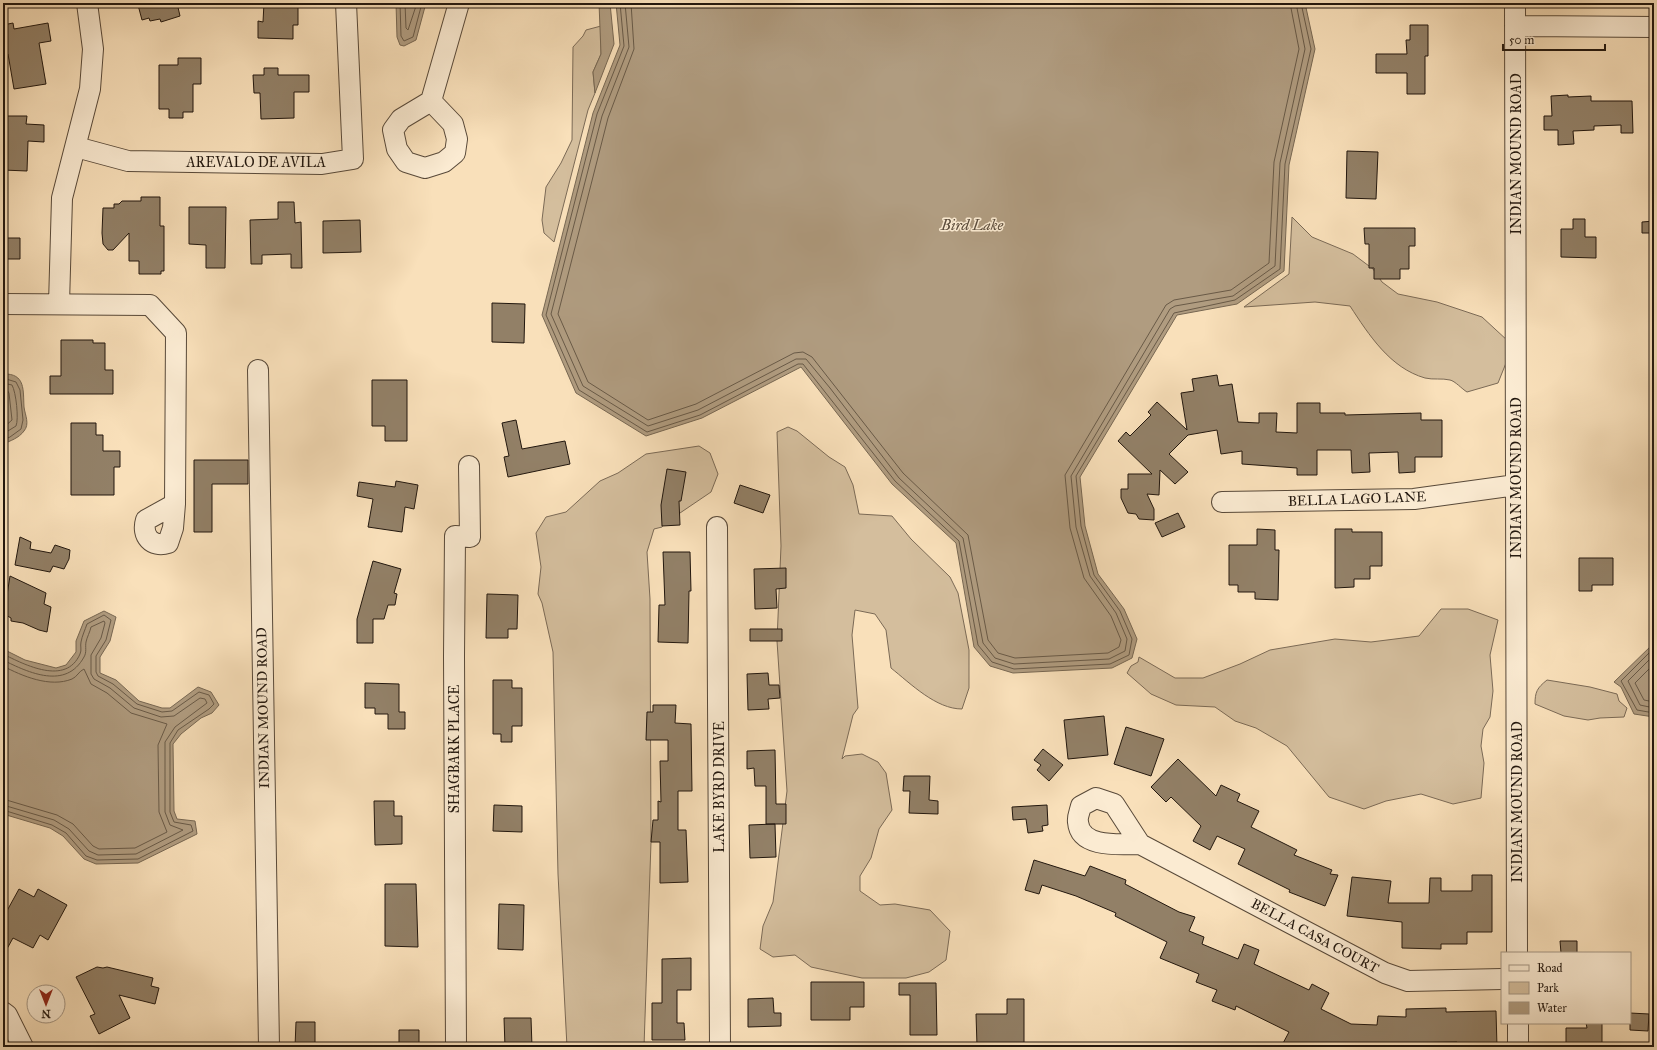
<svg xmlns="http://www.w3.org/2000/svg" width="1657" height="1050" viewBox="0 0 1657 1050" font-family="'IM FELL Great Primer',serif">
<style>
.green{fill:#d4be9d;stroke:#7b6a56}
.water{fill:#b09c80;stroke:#776752}
.lines{fill:none;stroke-linecap:round;stroke-linejoin:round}
.shore{stroke:#695a47;stroke-width:1}
.building{fill:#928067;stroke:#22170e}
.minor-casing{stroke:#584939;stroke-width:22}
.minor{stroke:#fbebd2;stroke-width:20}
.labels{text-anchor:middle;dominant-baseline:central;stroke-width:3;stroke-linejoin:round;paint-order:stroke}
.street-label{font-size:14px;fill:#22170e;stroke:#fbebd2}
.water-label{font-size:15px;font-style:italic;fill:#5b4c3c;stroke:#fbebd2}
</style>
<rect width="100%" height="100%" fill="#f9e0ba"/>
<filter id="stains"><feTurbulence type="fractalNoise" baseFrequency=".005" numOctaves="4"/><feColorMatrix values="0 0 0 0 .2 0 0 0 0 .09 0 0 0 0 .02 0 0 0 .5 -.17"/></filter>
<radialGradient id="worn" r=".72"><stop offset=".6" stop-color="#630" stop-opacity="0"/><stop offset="1" stop-color="#630" stop-opacity=".3"/></radialGradient>
<!-- green -->
<path class="green" d="M601,26V54L593,72L595,93L588,110L554,242L544,233L542,220L546,187L561,163L572,140L573,47L583,36L586,30Z
M1292,217L1312,237L1353,254L1373,269L1382,282L1398,294L1437,302L1482,317L1508,341V358L1498,383L1467,392C1462,389 1455,381 1450,380C1442,378 1433,380 1425,378C1390,368 1369,335 1350,306L1315,302L1244,307L1289,274Z
M788,427L797,431L829,457L845,467L853,485L859,514L892,516L911,539L950,577L958,593L969,650V688L962,709C936,709 911,684 891,668L886,630L875,614L855,610L852,635L858,708L853,715L842,759L845,756L862,754L878,762L886,773L892,810L879,829L871,858L860,876V891L880,905L895,904L930,910L950,931L946,960L929,972L906,978H862L811,967L795,955L773,957L760,949L763,926L773,902L787,791L777,641L781,546L777,432Z
M699,446L710,453L718,474L711,492L680,513L667,516L662,527L654,529L647,552L650,599L651,842L644,1047H567L558,874L553,652L542,603L538,594L541,567L536,533L546,517L566,512L600,481L618,473L646,454Z
M1441,609H1468L1498,620L1490,655L1493,691L1490,717L1483,729L1481,746L1484,763L1481,798L1453,804L1421,794L1386,801L1364,809L1329,797L1287,746L1256,728L1235,721L1215,707L1176,705L1151,694L1127,673L1131,666L1138,662L1139,657L1175,678H1203L1240,664L1270,650L1335,639L1371,642L1419,636Z
M1547,680L1590,687L1617,694L1619,701L1627,708L1624,717L1600,718L1588,720L1564,716L1535,704C1535,692 1537,688 1547,680Z"/>
<!-- water -->
<path class="water" d="M396,3H426L416,40L404,46L400,45L397,37Z
M599,3H610L614,44L595,93L593,72L601,54Z
M616,3H1305L1315,49L1289,165L1284,271L1237,304L1177,315L1080,477L1085,526L1098,574L1124,609L1137,639L1132,658L1112,668L1013,673L990,666L974,647L956,543L892,484L801,367L702,418L646,436L576,393L542,315L593,113L620,45Z
M3,374C26,373 23,391 24,407C25,415 30,424 24,431C19,438 10,441 3,444Z
M104,611L116,617L110,641L100,657V673L116,680L139,701L162,708H170L198,687L211,692L219,705L212,713L201,718L181,734L173,744L174,811L177,819L195,821L197,834L138,863L96,864L84,859L63,836L50,828L3,814V649L25,660L56,668L66,665L76,652V641L84,621Z
M1653,644H1654V717L1634,714L1621,687L1614,682Z"/>
<g class="lines">
<!-- shore -->
<path class="shore" d="M400,3L401,36L404,41L413,37L422,3
M405,3L406,28L408,30L417,3
M620,3L624,46L597,114L546,315L579,390L647,432L700,415L798,364H803L895,481L959,541L978,645L992,662L1014,669L1110,664L1129,655L1132,639L1120,611L1094,575L1081,526L1076,476L1174,313L1235,300L1280,269L1285,164L1311,49L1301,3
M625,3L629,47L602,116L551,314L583,386L648,426L698,410L796,359H806L830,388L899,478L963,538L983,643L995,658L1014,664L1109,659L1125,651L1127,639L1116,613L1090,576L1076,527L1071,476L1170,309L1175,306L1233,296L1275,266L1280,163L1305,49L1296,3
M631,3L634,49L608,118L558,314L588,382L648,420L696,404L794,353L803,352L812,357L903,473L968,535L988,640L998,653L1015,658L1108,653L1119,647L1121,640L1111,616L1084,578L1070,528L1065,475L1166,305L1174,300L1231,290L1269,263L1274,162L1299,49L1290,3
M3,378L16,382L20,390L23,420L21,429L10,437L3,440
M3,383L12,385C16,392 19,419 16,426L3,434
M3,389L7,390L9,393L12,420L3,428
M1654,648L1621,681L1637,710L1654,713
M3,654C25,665 66,686 80,654C82,650 80,646 81,642C82,636 85,630 87,624L104,615L111,620L106,640L96,656V672L98,676L113,684L137,704L162,712L172,711L199,692L209,695L214,704L209,709L178,730L170,743V812L174,822L191,825L193,831L138,859L97,860L86,856L66,833L52,825L3,810
M1654,655L1628,681L1640,705L1654,708
M3,660C29,673 66,690 84,657C87,652 85,647 86,642C87,637 90,632 91,627L104,621L105,623L101,638L91,655V674L94,679L110,688L134,708L161,717L174,716L200,698L205,699L207,703L175,727L165,742V812L170,825L183,830L136,854L98,855L89,851L69,829L54,820L3,805
M1654,664L1635,683L1644,700L1654,702
M3,666C22,676 50,688 72,679C77,677 79,671 84,669L91,684L107,693L131,713L167,724L158,745L159,812L167,832L135,848L99,849L93,846L73,824L57,815L3,799"/>
</g>
<!-- building -->
<path class="building" d="M146,3H177L180,16L161,22L160,19L150,21L149,18L142,20L138,5Z
M264,3H298V25H293V39L258,38V21L263,22Z
M13,23L14,29L48,23L51,41L39,43L46,84L14,89L8,54L3,55V25Z
M1410,25H1428V56H1425V94H1407V73H1376V54H1407L1406,40H1410Z
M178,58H201V84H193V112H183V118H169V109H159V65H178Z
M264,68H278V75H309V92H294V118L261,119L260,93H254L253,75H264Z
M1568,95V97L1591,96V101H1632L1633,133H1621V125L1594,126V130L1573,131L1574,144L1558,145V130H1544V116H1552L1551,96Z
M3,116H27L26,124L44,125V142L28,141L27,171L3,170Z
M1347,151L1378,152L1376,199L1346,198Z
M141,197H160V226H164V271H161V274H139V261H129V233L113,250H108L103,244L102,233L103,208H114V204H119L122,201H141Z
M278,202H294L295,223L301,222L302,268H291V254L262,255V264H251L250,220L278,219Z
M189,207H226L225,268H206V245L189,244Z
M1573,219H1585V237H1596V258L1561,257V229H1573Z
M360,220L361,252L323,253V221Z
M1654,221V233H1642V222Z
M1364,228H1415V246H1409V269H1400V279H1374V268H1369V244H1365Z
M3,238H20V259H3Z
M492,303L525,304L524,343L492,342Z
M61,340H93V343H105V370H113V394H50V376H61Z
M1217,375L1219,386L1232,384L1238,422L1259,423V413H1277L1276,432L1297,433V403H1320V413H1345V415L1421,413V420H1442V457H1415V472L1399,473L1398,452L1369,453L1370,472L1352,473L1351,450H1317V475H1297V468L1242,464V451L1221,454L1217,430L1188,435L1169,454L1188,472L1175,484L1160,470L1159,495L1147,494L1154,509V520L1139,519L1136,514L1128,513L1121,498V489H1128V474H1152L1118,441L1126,432L1130,436L1151,415L1148,412L1157,402L1187,430L1181,393L1194,391L1192,379Z
M372,380H407V441H385V426H372Z
M516,420L522,449L565,441L570,464L508,477L504,457L509,456L502,423Z
M71,423H96V435H103V451H120V467H114V495H71Z
M194,460H248V484H212V532H194Z
M667,469L686,472L681,501H679L680,525L662,526L661,505Z
M396,481L418,485L414,509L405,507L402,532L368,527L373,499L357,496L359,482L395,487Z
M740,485L770,495L763,513L734,503Z
M1178,513L1185,527L1162,537L1155,523Z
M1257,529L1275,530V550H1279L1278,600L1255,599V592H1238V585H1229V545H1257Z
M1335,529H1352V532H1382V566H1370V579H1354V587L1335,588Z
M20,537L31,542L30,549L51,553L55,545L70,550L69,559L64,569L53,566L50,572L15,565Z
M663,552H690L691,591H689L688,643L658,642L659,605H665Z
M1579,558H1613V585H1592V591H1579Z
M373,561L401,569L394,593L397,594L395,605H388L384,619H373V643H357V619Z
M786,568V588L776,589L777,608L755,609L754,569Z
M10,576L46,593L44,604L51,607L47,632L39,630L23,623L11,621V618L4,614Z
M487,594L518,595L517,629H508V638H486Z
M750,629H782V641H750Z
M768,673L769,685H779L780,698L768,699L769,709L748,710L747,674Z
M493,680H512V688H522V726H512V742H501V734H493Z
M365,683L399,684V712H405V729H388V714H375V708H365Z
M653,705H676L675,723L691,724L692,791H678V830H686L688,882L660,883V842H651L653,820H658V801L661,802L660,761H668V740H646L647,712H653Z
M1104,716L1108,755L1068,759L1064,720Z
M1126,727L1164,739L1151,776L1114,764Z
M1043,749L1063,765L1049,781L1037,770L1041,765L1034,760Z
M775,750L776,804H786V824H766V786H755L754,768L747,769V751Z
M1178,759L1216,796L1221,785L1240,794L1237,801L1259,811L1251,827L1297,850L1294,855L1332,870L1330,874L1338,875L1325,906L1289,892L1290,890L1238,864L1245,849L1217,836L1210,850L1193,841L1201,826L1171,797L1166,802L1151,787Z
M904,776H930L929,800L938,801V814L909,813L910,791H903Z
M374,801H394V816H402V844L375,845Z
M494,805L522,806V832L493,831Z
M1047,805L1048,825L1042,826L1043,831L1028,833L1026,819L1013,820L1012,807Z
M775,824L776,857L750,858L749,825Z
M1034,860L1085,876L1090,866L1126,880L1125,884L1179,912L1195,917L1189,931L1204,937L1202,944L1238,959L1244,944L1259,950L1254,964L1309,990L1312,984L1329,993L1321,1009L1351,1024L1377,1025L1378,1016L1406,1017V1009L1446,1008V1012L1496,1011L1497,1047H1457V1042L1399,1043V1047H1281L1289,1032L1236,1006L1235,1010L1212,1001L1217,990L1196,982L1199,974L1160,958L1167,942L1115,916L1116,913L1076,896L1042,885L1039,894L1025,890Z
M1472,875H1492V932H1467V944H1441V949L1402,948V922L1347,916L1352,877L1391,881L1388,903H1429L1430,878H1441V891H1472Z
M385,884H416L418,947L385,946Z
M19,889L34,897L38,889L67,905L48,940L40,935L33,948L13,938L3,956V918Z
M499,904L524,905L523,950L498,949Z
M1560,941H1577V953H1561Z
M691,958V990H677V1023H684L685,1040H652V1003H662V959Z
M97,967L103,968L107,967L153,978L151,986L159,988L155,1004L119,995L130,1018L99,1034L90,1016L95,1014L76,977Z
M811,982H864V1007H850V1020H811Z
M899,983H936L937,1035H910V995H899Z
M773,998L774,1013H781V1026L748,1027V999Z
M1007,999H1024V1047L977,1046L976,1014H1007Z
M1630,1013L1649,1014L1648,1031L1630,1030Z
M504,1018H531L532,1047H505Z
M296,1022H315V1047H295Z
M1586,1023H1602V1047H1566V1028H1587Z
M399,1030H419V1047H399Z"/>
<g class="lines">
<defs>
<path id="minor" d="M1515,3L1517,953
M1515,26L1654,27
M431,101L453,124L457,139L455,153L444,162L425,168L406,162L397,149L393,130L401,119L431,101L459,3
M76,147L128,161L322,164L353,159L346,3
M3,304L150,305L176,333L175,504L173,528L168,543C152,548 141,536 146,520L175,504
M59,304L62,198L90,89L93,49L87,3
M258,370L269,1047
M1222,502L1414,499L1516,485
M717,527L720,1047
M1140,844L1114,804L1096,798L1081,806C1080,811 1077,817 1078,822C1080,849 1122,844 1140,844L1385,973L1408,981L1502,979
M3,1012L7,1015L23,1047
M1518,1023V1047
M456,1047L454,656L455,536L470,537L469,466"/>
</defs>
<!-- minor casing -->
<use href="#minor" class="minor-casing"/>
<!-- minor -->
<use href="#minor" class="minor"/>
</g>
<g class="labels">
<!-- street labels -->
<g class="street-label">
<text transform="translate(1516 154) rotate(-90)">INDIAN MOUND ROAD</text>
<text x="256" y="162">AREVALO DE AVILA</text>
<text transform="translate(1516 478) rotate(-90)">INDIAN MOUND ROAD</text>
<text transform="translate(1357 499) rotate(-2)">BELLA LAGO LANE</text>
<text transform="translate(263 708) rotate(-91)">INDIAN MOUND ROAD</text>
<text transform="translate(454 749) rotate(-90)">SHAGBARK PLACE</text>
<text transform="translate(719 787) rotate(-90)">LAKE BYRD DRIVE</text>
<text transform="translate(1517 802) rotate(-90)">INDIAN MOUND ROAD</text>
<text transform="translate(1315 936) rotate(28)">BELLA CASA COURT</text>
</g>
<!-- water labels -->
<g class="water-label">
<text x="972" y="225">Bird Lake</text>
</g>
</g>
<!-- margin -->
<rect width="1657" height="1050" fill="none" stroke="#f9e0ba" stroke-width="16"/>
<rect x="4" y="4" width="1649" height="1042" fill="none" stroke="#22170e" stroke-width="2"/>
<rect x="8" y="8" width="1641" height="1034" fill="none" stroke="#22170e"/>
<!-- legend -->
<rect x="1501" y="952" width="130" height="72" fill="#fbebd2" stroke="#a49684"/>
<rect x="1509" y="965" width="20" height="6" fill="#fbebd2" stroke="#a49684"/>
<text x="1537" y="972" font-size="12" fill="#22170e">Road</text>
<rect x="1509" y="982" width="20" height="12" fill="#d4be9d" stroke="#a49684"/>
<text x="1537" y="992" font-size="12" fill="#22170e">Park</text>
<rect x="1509" y="1002" width="20" height="12" fill="#b09c80" stroke="#a49684"/>
<text x="1537" y="1012" font-size="12" fill="#22170e">Water</text>
<!-- north arrow -->
<g transform="translate(46 1004) rotate(180)"><circle r="19" fill="#fbebd2" stroke="#a49684"/>
<path d="M0-3L7 15L0 10L-7 15Z" fill="#8f2418"/>
<text y="-6" font-size="11" font-weight="bold" text-anchor="middle" fill="#22170e">N</text>
</g>
<!-- scale -->
<path d="M1503 44v6h102v-6" fill="none" stroke="#22170e" stroke-width="2"/>
<text x="1509" y="44" font-size="12" fill="#22170e" stroke="#fbebd2" stroke-width="3" paint-order="stroke">50 m</text>
<rect width="100%" height="100%" filter="url(#stains)"/>
<rect width="100%" height="100%" fill="url(#worn)"/>
</svg>
